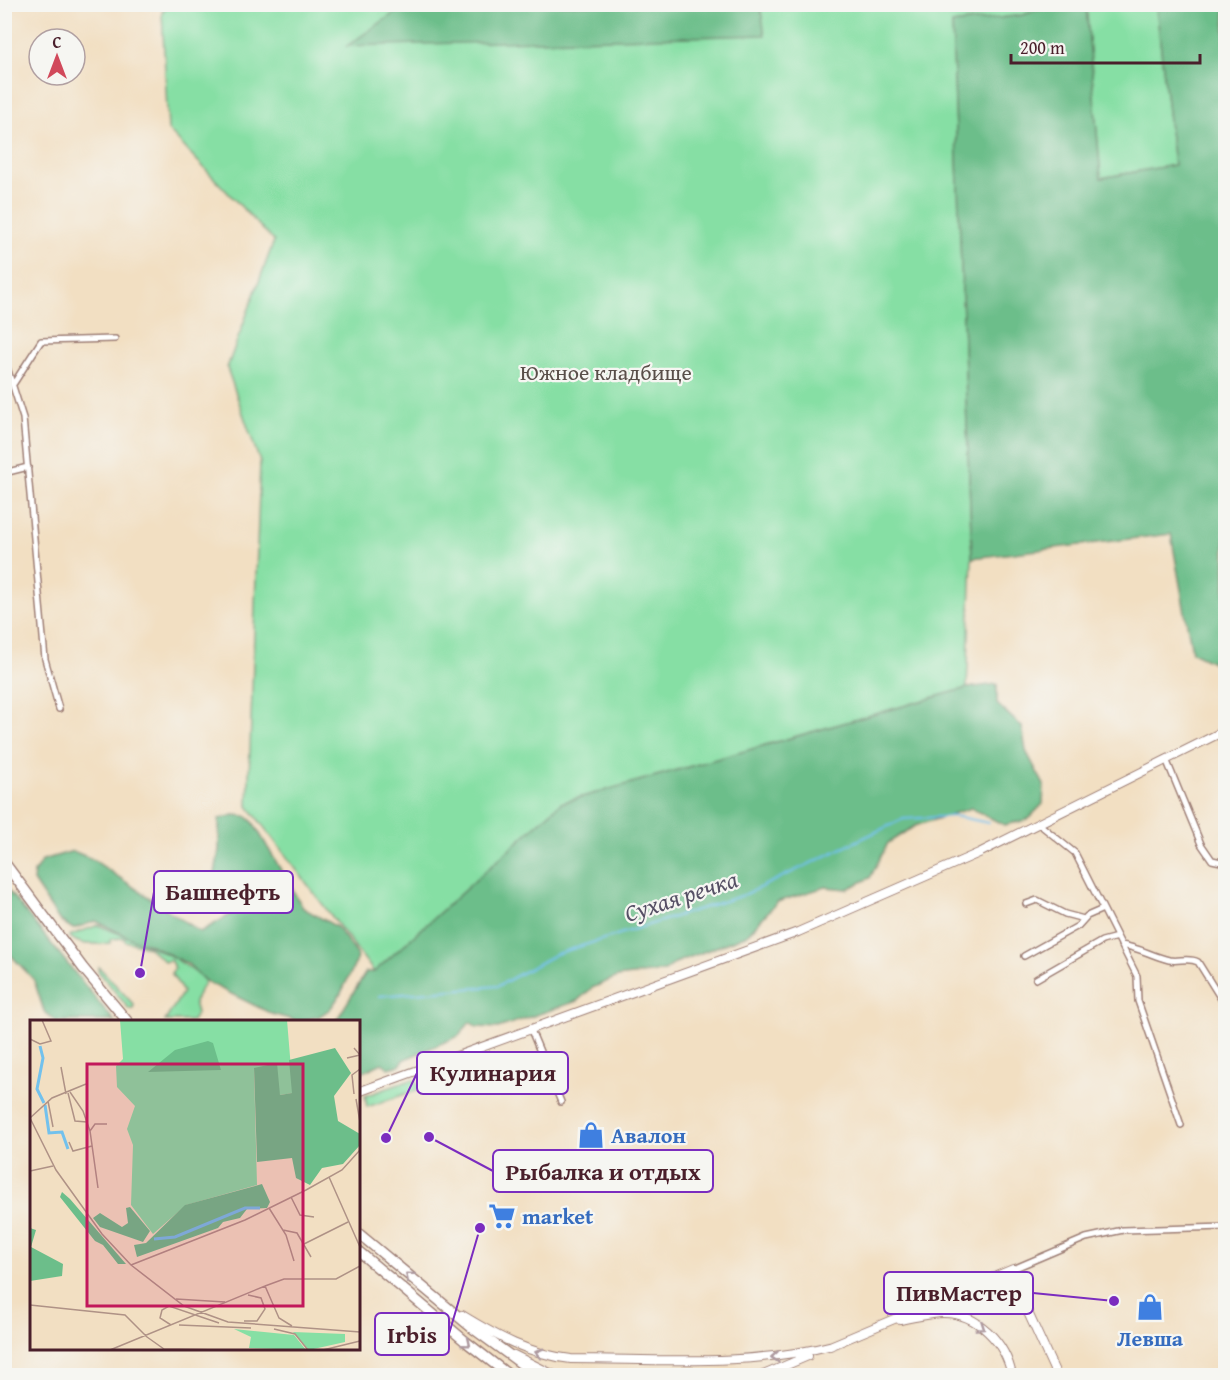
<svg xmlns="http://www.w3.org/2000/svg" width="1230" height="1380" viewBox="0 0 1230 1380" font-family="'Gentium Book Plus',serif">
<style>
.green{fill:#86dfa4;stroke:#687f68;stroke-width:1.5}
.forest{fill:#6cbe8a;stroke:#5b6e5a;stroke-width:1.5}
.lines{fill:none;stroke-linecap:round;stroke-linejoin:round}
.stream{stroke:#72c1ed;stroke-width:2}
.street-casing{stroke:#9e7f76;stroke-width:8}
.secondary-casing{stroke:#9e7f76;stroke-width:10}
.primary-casing{stroke:#9e7f76;stroke-width:12}
.street{stroke:#fff;stroke-width:5}
.secondary{stroke:#fff;stroke-width:8}
.primary{stroke:#fff;stroke-width:9}
.oneway{stroke:#ae9aa0}
.labels{text-anchor:middle;dominant-baseline:central;stroke-width:4.5;stroke-linejoin:round;paint-order:stroke}
.park-label{font-size:22px;fill:#594f49;stroke:#f6f6f2}
.shop-label{font-size:22px;font-weight:bold;fill:#366cbe;stroke:#f6f6f2;text-anchor:start}
.water-label{font-size:24px;font-style:italic;fill:#565065;stroke:#f6f6f2}
.inset-river{fill:none;stroke:#72c1ed;stroke-width:3}
.inset-road{fill:none;stroke:#af9286;stroke-width:1.5}
.view{fill:#c2185b;fill-opacity:0.15;stroke:#c2185b;stroke-width:3}
.inset-edge{fill:none;stroke:#4a1f2b;stroke-width:3}
.leader{fill:none;stroke:#7b2cbf;stroke-width:2}
.callout-dot{fill:#7b2cbf;stroke:#f6f6f2;stroke-width:2}
.callout{fill:#f6f6f2;stroke:#7b2cbf;stroke-width:2}
.callout-label{font-size:24px;text-anchor:middle;font-weight:bold;fill:#4a1f2b}
</style>
<rect width="100%" height="100%" fill="#f6f6f2"/>
<filter id="ink" filterUnits="userSpaceOnUse"><feTurbulence type="fractalNoise" baseFrequency=".0167" numOctaves="2"/><feDisplacementMap in="SourceGraphic" scale="12" xChannelSelector="R" yChannelSelector="G"/><feConvolveMatrix kernelMatrix="1 2 1 2 8 2 1 2 1" color-interpolation-filters="sRGB"/></filter>
<filter id="wash" filterUnits="userSpaceOnUse"><feTurbulence type="fractalNoise" baseFrequency=".008" numOctaves="4" result="noise"/><feDisplacementMap in="SourceGraphic" scale="24" xChannelSelector="R" yChannelSelector="G"/><feGaussianBlur stdDeviation="1.35" result="paint"/><feColorMatrix in="noise" values="0 0 0 0 0 0 0 0 0 0 0 0 0 0 0 0 0 1.4 0 .05"/><feComposite in="paint" operator="in"/></filter>
<g filter="url(#wash)">
<rect width="100%" height="100%" fill="#f2dfc2"/>
<!-- green -->
<path class="green" d="M170,4L1052,5L1023,15L952,24L972,558L967,688L561,803L374,972L248,806L260,462L227,368L274,241L168,130L162,12Z
M1086,5H1156L1174,165L1101,178Z
M98,925C136,941 175,952 205,981L194,1002L197,1013L192,1021H165L183,992L171,973L175,968L170,960L165,962L148,947L125,941L124,938L110,939V943C95,944 80,947 69,936Z
M99,967L134,1005L133,1009H129L98,971Z
M411,1080L416,1081L420,1089L367,1107L365,1096Z"/>
<!-- forest -->
<path class="forest" d="M406,5H760L765,35L347,46Z
M1052,5H1086L1101,178L1174,165L1156,5H1225V668L1192,652L1171,534L972,558L952,24L1023,15Z
M997,684V704L1022,727L1026,751L1044,785L1043,804L1027,820L1004,825L971,808L915,826L888,843L870,878L847,889L825,887L777,902L747,935L675,963L665,971L617,977L592,988L577,1001L498,1028L477,1027L470,1022L459,1036L405,1059L400,1065L389,1068L382,1063L359,1074L358,1022L336,1021L366,972H374L561,803L967,688Z
M234,815L246,816L253,822L303,908L337,927L357,954L356,962L340,995L330,1009L318,1017L297,1021L272,1014L205,981L188,964L147,943L138,942L96,921L73,929L59,920L33,881L34,872L43,860L73,851L92,859L200,932L230,915L233,909L212,891L219,850V819Z
M5,888L7,889L114,1021H56L44,1011L34,980L5,949Z"/>
<g class="lines">
<!-- stream -->
<path class="stream" d="M379,996L498,986L556,954L744,895L903,819L954,816L989,823"/>
</g>
</g>
<g filter="url(#ink)">
<g class="lines">
<defs>
<path id="street" d="M4,358L23,418L45,659L59,709
M14,383L41,341L115,339
M4,473L28,467
M1166,759L1201,844L1212,860L1226,863
M1039,824L1075,853L1137,976L1138,1001L1181,1125
M1026,904L1037,900L1065,914L1084,919
M1121,945C1138,947 1152,956 1169,960C1179,962 1188,957 1198,962L1226,1007
M1024,956L1078,926L1087,916L1103,909
M1036,979L1102,941L1117,937
M531,1030L561,1102
M1013,1269L1086,1238L1123,1230L1226,1227"/>
<path id="secondary" d="M358,1092L798,932L979,853L1226,730
M462,1315C498,1337 529,1354 571,1359C658,1359 748,1367 833,1345
M900,1320C914,1317 928,1314 942,1313C977,1312 1006,1343 1012,1376
M830,1346L1013,1269L1020,1295L1057,1376
M514,1355L556,1376
M761,1376L808,1356"/>
<path id="primary" d="M4,862L83,968L128,1022
M358,1233L471,1327L538,1376
M358,1251L465,1341L510,1376"/>
</defs>
<!-- street casing -->
<use href="#street" class="street-casing"/>
<!-- secondary casing -->
<use href="#secondary" class="secondary-casing"/>
<!-- primary casing -->
<use href="#primary" class="primary-casing"/>
<!-- street -->
<use href="#street" class="street"/>
<!-- secondary -->
<use href="#secondary" class="secondary"/>
<!-- primary -->
<use href="#primary" class="primary"/>
</g>
<!-- one-way arrows -->
<defs><path id="oneway-chevron" d="M-2-3.5L2.5 0L-2 3.5" fill="none" stroke-width="1.6" stroke-linecap="round" stroke-linejoin="round" transform="scale(1.5)"/></defs>
<g class="oneway">
<use href="#oneway-chevron" transform="translate(409 1276) rotate(-140)"/>
<use href="#oneway-chevron" transform="translate(981 1327) rotate(34)"/>
<use href="#oneway-chevron" transform="translate(467 1343) rotate(39)"/>
<use href="#oneway-chevron" transform="translate(539 1353) rotate(-165)"/>
<use href="#oneway-chevron" transform="translate(775 1357) rotate(176)"/>
</g>
</g>
<!-- icons -->
<defs>
<symbol id="shop-bare" viewBox="-9 -9 18 18"><path d="M-5-2.5h2.3a2.7 3.5 0 0 1 5.4 0H5L5.5 6h-11ZM-1.5-2.5h3a1.5 2.3 0 0 0-3 0Z" fill="#3f7fe0" stroke="#f6f6f2" stroke-width="2.5" paint-order="stroke"/></symbol>
<symbol id="supermarket-bare" viewBox="-9 -9 18 18"><path d="M-6-5.5h2.5l.6 2H6L4.5 2H-2.5L-4.4-4H-6ZM-1.5 3.2a1.3 1.3 0 1 0 .1 0ZM3 3.2a1.3 1.3 0 1 0 .1 0Z" fill="#3f7fe0" stroke="#f6f6f2" stroke-width="2.5" paint-order="stroke"/></symbol>
</defs>
<g fill-rule="evenodd">
<use href="#shop-bare" x="572" y="1116" width="38" height="38"/>
<use href="#supermarket-bare" x="483" y="1197" width="38" height="38"/>
<use href="#shop-bare" x="1131" y="1288" width="38" height="38"/>
</g>
<g class="labels">
<!-- park labels -->
<g class="park-label">
<text x="606" y="372">Южное кладбище</text>
</g>
<!-- shop labels -->
<g class="shop-label">
<text x="611" y="1135">Авалон</text>
<text x="522" y="1216">market</text>
<text x="1150" y="1338" text-anchor="middle">Левша</text>
</g>
<!-- water labels -->
<g class="water-label">
<text transform="translate(681 896) rotate(-18)">Сухая речка</text>
</g>
</g>
<!-- overview -->
<g transform="translate(30 1020)">
<rect width="330" height="330" fill="#f2dfc2"/>
<path d="M90,0H257L263,73L250,75L236,47L224,49L227,165L156,185L123,214L101,185L103,125L97,109L105,86L87,67L86,46L93,39ZM204,309L264,315L276,330L219,328L221,317ZM263,312L315,314V322L279,330Z" fill="#86dfa4"/>
<path d="M178,21L183,23L191,50L118,52L145,30ZM305,28L321,53L304,76L308,101L330,114V125L313,144L292,148L280,165L266,158L262,138L227,142L224,48L247,43L250,75L262,73L259,40ZM232,164L240,182L237,188L217,189L210,198L193,202L188,208L107,237L104,225L116,223L155,185ZM32,172L40,179L96,244H88L73,225L65,221L30,177ZM100,187L120,211L113,222L70,207L63,198L70,193L92,207L98,203L96,188ZM0,208L6,210L1,227L33,244L32,256L0,261Z" fill="#6cbe8a"/>
<path class="inset-river" d="M10,26L13,38L7,69L14,83M15,85L19,113L32,112L38,129M124,219L145,217L215,188H230"/>
<path class="inset-road" d="M0,19L10,24L21,21L12,0M317,38L330,35L324,28M31,47L36,74M40,72L53,91L60,111L68,168M38,73L45,101L57,102M324,74L322,55L330,49M326,79L330,102M18,81L23,107M0,98L22,78L56,64M0,98L26,150L72,214L101,245L154,286L198,302L330,312M60,111L65,104H77M39,122L43,131L62,126M0,151L23,146M299,157L330,227M261,177L270,195L284,197M239,188L256,215L264,241M253,210L267,213L281,237M274,224L318,202M101,245L215,200L276,170L312,150L330,130M235,266L254,259H306L330,246M146,279L195,282M0,285L95,295L117,317M214,301H227L235,289L231,278L218,275M141,305L130,298L132,290L139,286L189,303M149,305L221,308M244,309L265,314L278,330M117,317L134,329L194,330M80,330L235,266L249,298L262,306M293,330L330,321"/>
<path class="view" d="M57,44H273V286H57Z"/>
<rect width="330" height="330" class="inset-edge"/>
</g>
<!-- callouts -->
<path class="leader" d="M140 973L154 892M386 1138L417 1073M429 1137L493 1171M1114 1301L1033 1293M480 1228L449 1334"/>
<g class="callout-dot">
<circle cx="140" cy="973" r="6"/>
<circle cx="386" cy="1138" r="6"/>
<circle cx="429" cy="1137" r="6"/>
<circle cx="1114" cy="1301" r="6"/>
<circle cx="480" cy="1228" r="6"/>
</g>
<g class="callout">
<rect x="154" y="871" width="139" height="42" rx="6"/>
<rect x="417" y="1052" width="151" height="42" rx="6"/>
<rect x="493" y="1150" width="220" height="42" rx="6"/>
<rect x="884" y="1272" width="149" height="42" rx="6"/>
<rect x="375" y="1313" width="74" height="42" rx="6"/>
</g>
<g class="callout-label">
<text x="223" y="900">Башнефть</text>
<text x="493" y="1081">Кулинария</text>
<text x="603" y="1180">Рыбалка и отдых</text>
<text x="959" y="1301">ПивМастер</text>
<text x="412" y="1343">Irbis</text>
</g>
<!-- margin -->
<rect width="1230" height="1380" fill="none" stroke="#f6f6f2" stroke-width="24"/>
<!-- north arrow -->
<g transform="translate(57 57)"><circle r="28" fill="#f6f6f2" stroke="#b1a0a2" stroke-width="1.5"/>
<path d="M0-4.5L10 22L0 15L-10 22Z" fill="#d1495b"/>
<text y="-9" font-size="16" font-weight="bold" text-anchor="middle" fill="#4a1f2b">С</text>
</g>
<!-- scale -->
<path d="M1011 54v9h189v-9" fill="none" stroke="#4a1f2b" stroke-width="3"/>
<text x="1020" y="54" font-size="18" fill="#4a1f2b" stroke="#f6f6f2" stroke-width="4.5" paint-order="stroke">200 m</text>
</svg>
